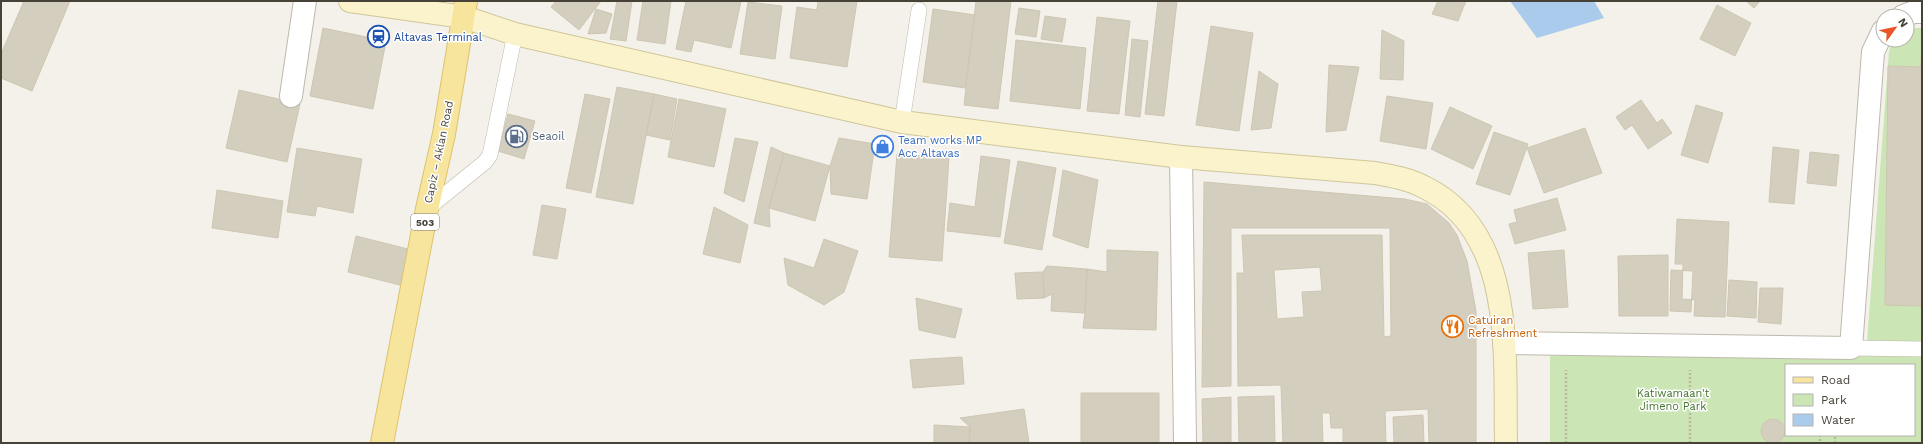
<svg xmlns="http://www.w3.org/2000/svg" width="1923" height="444" viewBox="0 0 1923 444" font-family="'Work Sans',sans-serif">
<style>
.green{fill:#cbe5b5;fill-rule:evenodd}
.water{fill:#aacbeb}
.building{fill:#d4cebf;stroke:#cec6b3;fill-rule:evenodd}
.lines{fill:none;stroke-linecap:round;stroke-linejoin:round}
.service-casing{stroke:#beb9ac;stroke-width:16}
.minor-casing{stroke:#beb9ac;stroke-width:24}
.secondary-casing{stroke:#d0c69b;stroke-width:24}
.primary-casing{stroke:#dcc36f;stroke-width:24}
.path{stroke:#bfb69e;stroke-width:2.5;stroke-dasharray:2 2;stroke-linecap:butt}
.service{stroke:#fff;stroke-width:15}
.minor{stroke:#fff;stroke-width:22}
.secondary{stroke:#fbf3cb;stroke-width:22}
.primary{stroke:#f7e59e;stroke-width:22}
.labels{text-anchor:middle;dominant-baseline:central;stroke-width:3;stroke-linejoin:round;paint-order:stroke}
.shield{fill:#fff;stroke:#7e7b74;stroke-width:1}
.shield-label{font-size:10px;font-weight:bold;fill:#464238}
.transit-label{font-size:11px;fill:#164399;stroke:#fff;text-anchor:start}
.service-label{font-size:11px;fill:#4e5e75;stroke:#fff;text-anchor:start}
.shop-label{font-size:11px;fill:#366cbe;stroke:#fff;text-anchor:start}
.street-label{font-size:11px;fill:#464238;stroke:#fff}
.food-label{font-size:11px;fill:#c56008;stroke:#fff;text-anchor:start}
.park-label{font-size:11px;fill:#44752f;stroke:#fff}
</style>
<rect width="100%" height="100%" fill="#f3f1e9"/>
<!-- green -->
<path class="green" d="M1911,28H1922V443H1550V356L1866,355L1889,52L1892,40H1907V29ZM1786,365H1914V435H1786Z"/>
<!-- water -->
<path class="water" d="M1510,1H1594L1604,18L1537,38Z"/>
<!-- building -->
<path class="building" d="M24,1H70L32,91L1,78V54Z
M556,1H601L579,30L551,7Z
M617,1H632L626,41L610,39Z
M643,1H671L665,44L637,40Z
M686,1H741L731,48L694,40L691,52L676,49Z
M818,1H857L847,67L790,58L797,7L817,10Z
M976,1H1011L998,109L964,105Z
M1158,1H1177L1164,116L1145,114Z
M1438,1H1466L1458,21L1432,14Z
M1746,1H1760L1754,8Z
M748,2L782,6L775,59L740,54Z
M1717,5L1751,23L1735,56L1700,39Z
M1019,8L1040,11L1036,37L1015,34Z
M596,9L612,14L606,33L588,34Z
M933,9L975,15L965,88L923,82Z
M1045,16L1066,19L1062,42L1041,39Z
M1097,17L1130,21L1119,114L1087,111Z
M1211,26L1253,33L1239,131L1196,125Z
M323,28L386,41L373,109L310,96Z
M1382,30L1404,41L1403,80L1380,79Z
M1132,39L1148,41L1140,117L1125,115Z
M1016,40L1086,48L1080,109L1010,101Z
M1922,42V306L1885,305L1888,66L1921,67Z
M1329,65L1359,67L1346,130L1326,132Z
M1259,71L1278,84L1271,128L1251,130Z
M617,87L654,94L633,204L596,197Z
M239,90L300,104L287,162L226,148Z
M585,94L610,99L591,193L566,188Z
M654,94L677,99L670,140L646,135Z
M1387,96L1433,103L1426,149L1380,141Z
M679,99L726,109L714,167L668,157Z
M1641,100L1657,123L1662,119L1672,133L1648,149L1632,125L1625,130L1616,117Z
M1696,105L1723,113L1708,163L1681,155Z
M1450,107L1492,126L1473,169L1431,149Z
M508,114L535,121L524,159L498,151Z
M1585,128L1602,173L1544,193L1527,148Z
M1494,132L1528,144L1510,195L1476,184Z
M735,138L758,142L744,202L724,193Z
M839,138L875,144L867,199L831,194L830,166Z
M771,147L784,153L769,208L770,227L754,223Z
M1773,147L1799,150L1794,204L1769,202Z
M297,148L362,159L353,213L317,206L315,216L287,212Z
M1810,152L1839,155L1836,186L1807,183Z
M784,153L830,166L815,221L769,208Z
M897,154L949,158L942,261L889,257Z
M981,156L1010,160L1000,237L947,231L950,203L975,207Z
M1018,161L1056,168L1042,250L1004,243Z
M1063,170L1098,180L1088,248L1053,236Z
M1204,182L1405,199L1427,204L1449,223L1457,235L1467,261L1476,311V443H1429L1428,409L1385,411L1386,443H1343V428H1331L1330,413H1322L1323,443H1283L1281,385L1238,386L1237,273H1244L1242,235H1382L1384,337L1391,336L1390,228H1231V386L1202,387ZM1320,267L1322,291L1302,292L1304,317L1277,319L1274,270Z
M217,190L283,201L278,238L212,228Z
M1557,198L1566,230L1515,244L1509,224L1517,222L1514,210Z
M542,205L566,209L557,259L533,255Z
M714,207L748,225L740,263L703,254Z
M1677,219L1729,222L1725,317L1694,316L1695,300L1682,299L1683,264H1675Z
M356,236L416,251L408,287L348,272Z
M824,239L858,251L844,292L824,305L788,285L784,258L814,268Z
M1107,250L1158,252L1156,330L1083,328L1085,313L1087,269L1107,272Z
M1564,250L1568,307L1533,309L1528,253Z
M1668,255V316H1619L1618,256Z
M1047,266L1087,269L1085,313L1051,311L1052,294L1044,298L1043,272Z
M1671,270L1693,271L1691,312L1670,311Z
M1043,272L1044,298L1017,299L1015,273Z
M1729,280L1757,282L1756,318L1727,316Z
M1760,288H1783L1781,324L1758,322Z
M916,298L962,309L955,338L919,330Z
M962,357L964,384L913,388L910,360Z
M1081,393H1159V443L1081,442Z
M1274,396L1275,443H1239L1238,397Z
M1231,397V443H1203L1202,399Z
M1024,409L1029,443H969L970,427L960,418Z
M1423,415L1424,443H1394L1393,417Z
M1761 431a12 12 0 1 1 24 0a12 12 0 1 1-24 0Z
M934,425L970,427L969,443H934Z"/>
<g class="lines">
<defs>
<path id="service" d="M902,122L919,10
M427,209L485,162L490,155L515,34
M1851,348L1922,349"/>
<path id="minor" d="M1903,16L1914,12H1922
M291,96L305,1
M1181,157L1185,443
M1504,343L1851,348L1873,52L1883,31"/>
<path id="secondary" d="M350,1L464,17L515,34L902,122L1181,157L1375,173C1392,176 1409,179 1424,187C1517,232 1504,357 1506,443"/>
<path id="primary" d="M382,443L427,209L444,134L466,1"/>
</defs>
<!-- service casing -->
<use href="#service" class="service-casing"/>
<!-- minor casing -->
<use href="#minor" class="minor-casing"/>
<!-- secondary casing -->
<use href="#secondary" class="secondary-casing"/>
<!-- primary casing -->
<use href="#primary" class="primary-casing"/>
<!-- path -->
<path class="path" d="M1820,435V443
M1566,443V370
M1690,443V370
M1835,443V435"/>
<!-- service -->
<use href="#service" class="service"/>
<!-- minor -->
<use href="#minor" class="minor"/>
<!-- secondary -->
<use href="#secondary" class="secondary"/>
<!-- primary -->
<use href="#primary" class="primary"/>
</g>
<!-- icons -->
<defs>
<symbol id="station-ring" viewBox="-11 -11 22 22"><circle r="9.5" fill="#fff" stroke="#1a4fb4" stroke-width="1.5"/><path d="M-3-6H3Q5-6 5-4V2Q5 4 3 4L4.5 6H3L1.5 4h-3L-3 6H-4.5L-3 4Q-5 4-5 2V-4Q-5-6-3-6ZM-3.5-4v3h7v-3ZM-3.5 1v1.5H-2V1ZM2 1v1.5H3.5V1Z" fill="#1a4fb4"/></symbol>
<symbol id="fuel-ring" viewBox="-11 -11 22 22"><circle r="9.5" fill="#fff" stroke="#5c6f8a" stroke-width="1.5"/><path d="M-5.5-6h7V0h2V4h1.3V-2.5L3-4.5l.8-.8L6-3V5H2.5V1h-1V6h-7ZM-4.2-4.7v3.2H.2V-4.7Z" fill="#5c6f8a"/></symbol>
<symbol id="shop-ring" viewBox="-11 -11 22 22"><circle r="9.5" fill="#fff" stroke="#3f7fe0" stroke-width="1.5"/><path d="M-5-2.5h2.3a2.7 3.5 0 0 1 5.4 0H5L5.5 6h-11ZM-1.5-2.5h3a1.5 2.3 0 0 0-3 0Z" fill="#3f7fe0"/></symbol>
<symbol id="restaurant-ring" viewBox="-11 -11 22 22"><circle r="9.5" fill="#fff" stroke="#e8710a" stroke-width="1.5"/><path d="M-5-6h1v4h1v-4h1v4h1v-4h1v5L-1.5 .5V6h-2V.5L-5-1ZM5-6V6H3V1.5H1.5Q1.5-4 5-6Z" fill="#e8710a"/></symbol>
</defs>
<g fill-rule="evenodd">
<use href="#station-ring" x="366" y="24" width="25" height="25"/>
<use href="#fuel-ring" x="504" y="124" width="25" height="25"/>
<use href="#shop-ring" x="870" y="134" width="25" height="25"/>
<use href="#restaurant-ring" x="1440" y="314" width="25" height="25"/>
</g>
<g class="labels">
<!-- shield labels -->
<rect class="shield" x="411" y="214" width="28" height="16" rx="3"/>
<g class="shield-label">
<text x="425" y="222">503</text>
</g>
<!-- transit labels -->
<g class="transit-label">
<text x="394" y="37">Altavas Terminal</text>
</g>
<!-- service labels -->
<g class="service-label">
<text x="532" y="136">Seaoil</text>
</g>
<!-- shop labels -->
<g class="shop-label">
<text x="898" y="140">Team works MP<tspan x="898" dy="13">Acc Altavas</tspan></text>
</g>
<!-- street labels -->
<g class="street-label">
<text transform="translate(439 152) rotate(-78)">Capiz – Aklan Road</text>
</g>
<!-- food labels -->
<g class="food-label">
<text x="1468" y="320">Catuiran<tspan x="1468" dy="13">Refreshment</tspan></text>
</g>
<!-- park labels -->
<g class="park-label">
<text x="1673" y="393">Katiwamaan't<tspan x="1673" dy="13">Jimeno Park</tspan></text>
</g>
</g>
<!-- border -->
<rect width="1923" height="444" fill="none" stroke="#464238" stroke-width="4"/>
<!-- legend -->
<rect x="1785" y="364" width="130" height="72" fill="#ffffff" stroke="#b5b3af"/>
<rect x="1793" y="377" width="20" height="6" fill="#f7e59e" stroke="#b5b3af"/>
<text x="1821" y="384" font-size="12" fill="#464238">Road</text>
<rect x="1793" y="394" width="20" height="12" fill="#cbe5b5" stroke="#b5b3af"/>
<text x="1821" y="404" font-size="12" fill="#464238">Park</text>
<rect x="1793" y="414" width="20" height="12" fill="#aacbeb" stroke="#b5b3af"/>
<text x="1821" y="424" font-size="12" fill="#464238">Water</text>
<!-- north arrow -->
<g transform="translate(1895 28) rotate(57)"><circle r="19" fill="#ffffff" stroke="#b5b3af"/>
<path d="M0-3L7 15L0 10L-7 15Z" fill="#eb5528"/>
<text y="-6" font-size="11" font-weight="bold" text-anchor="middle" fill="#464238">N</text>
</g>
</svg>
